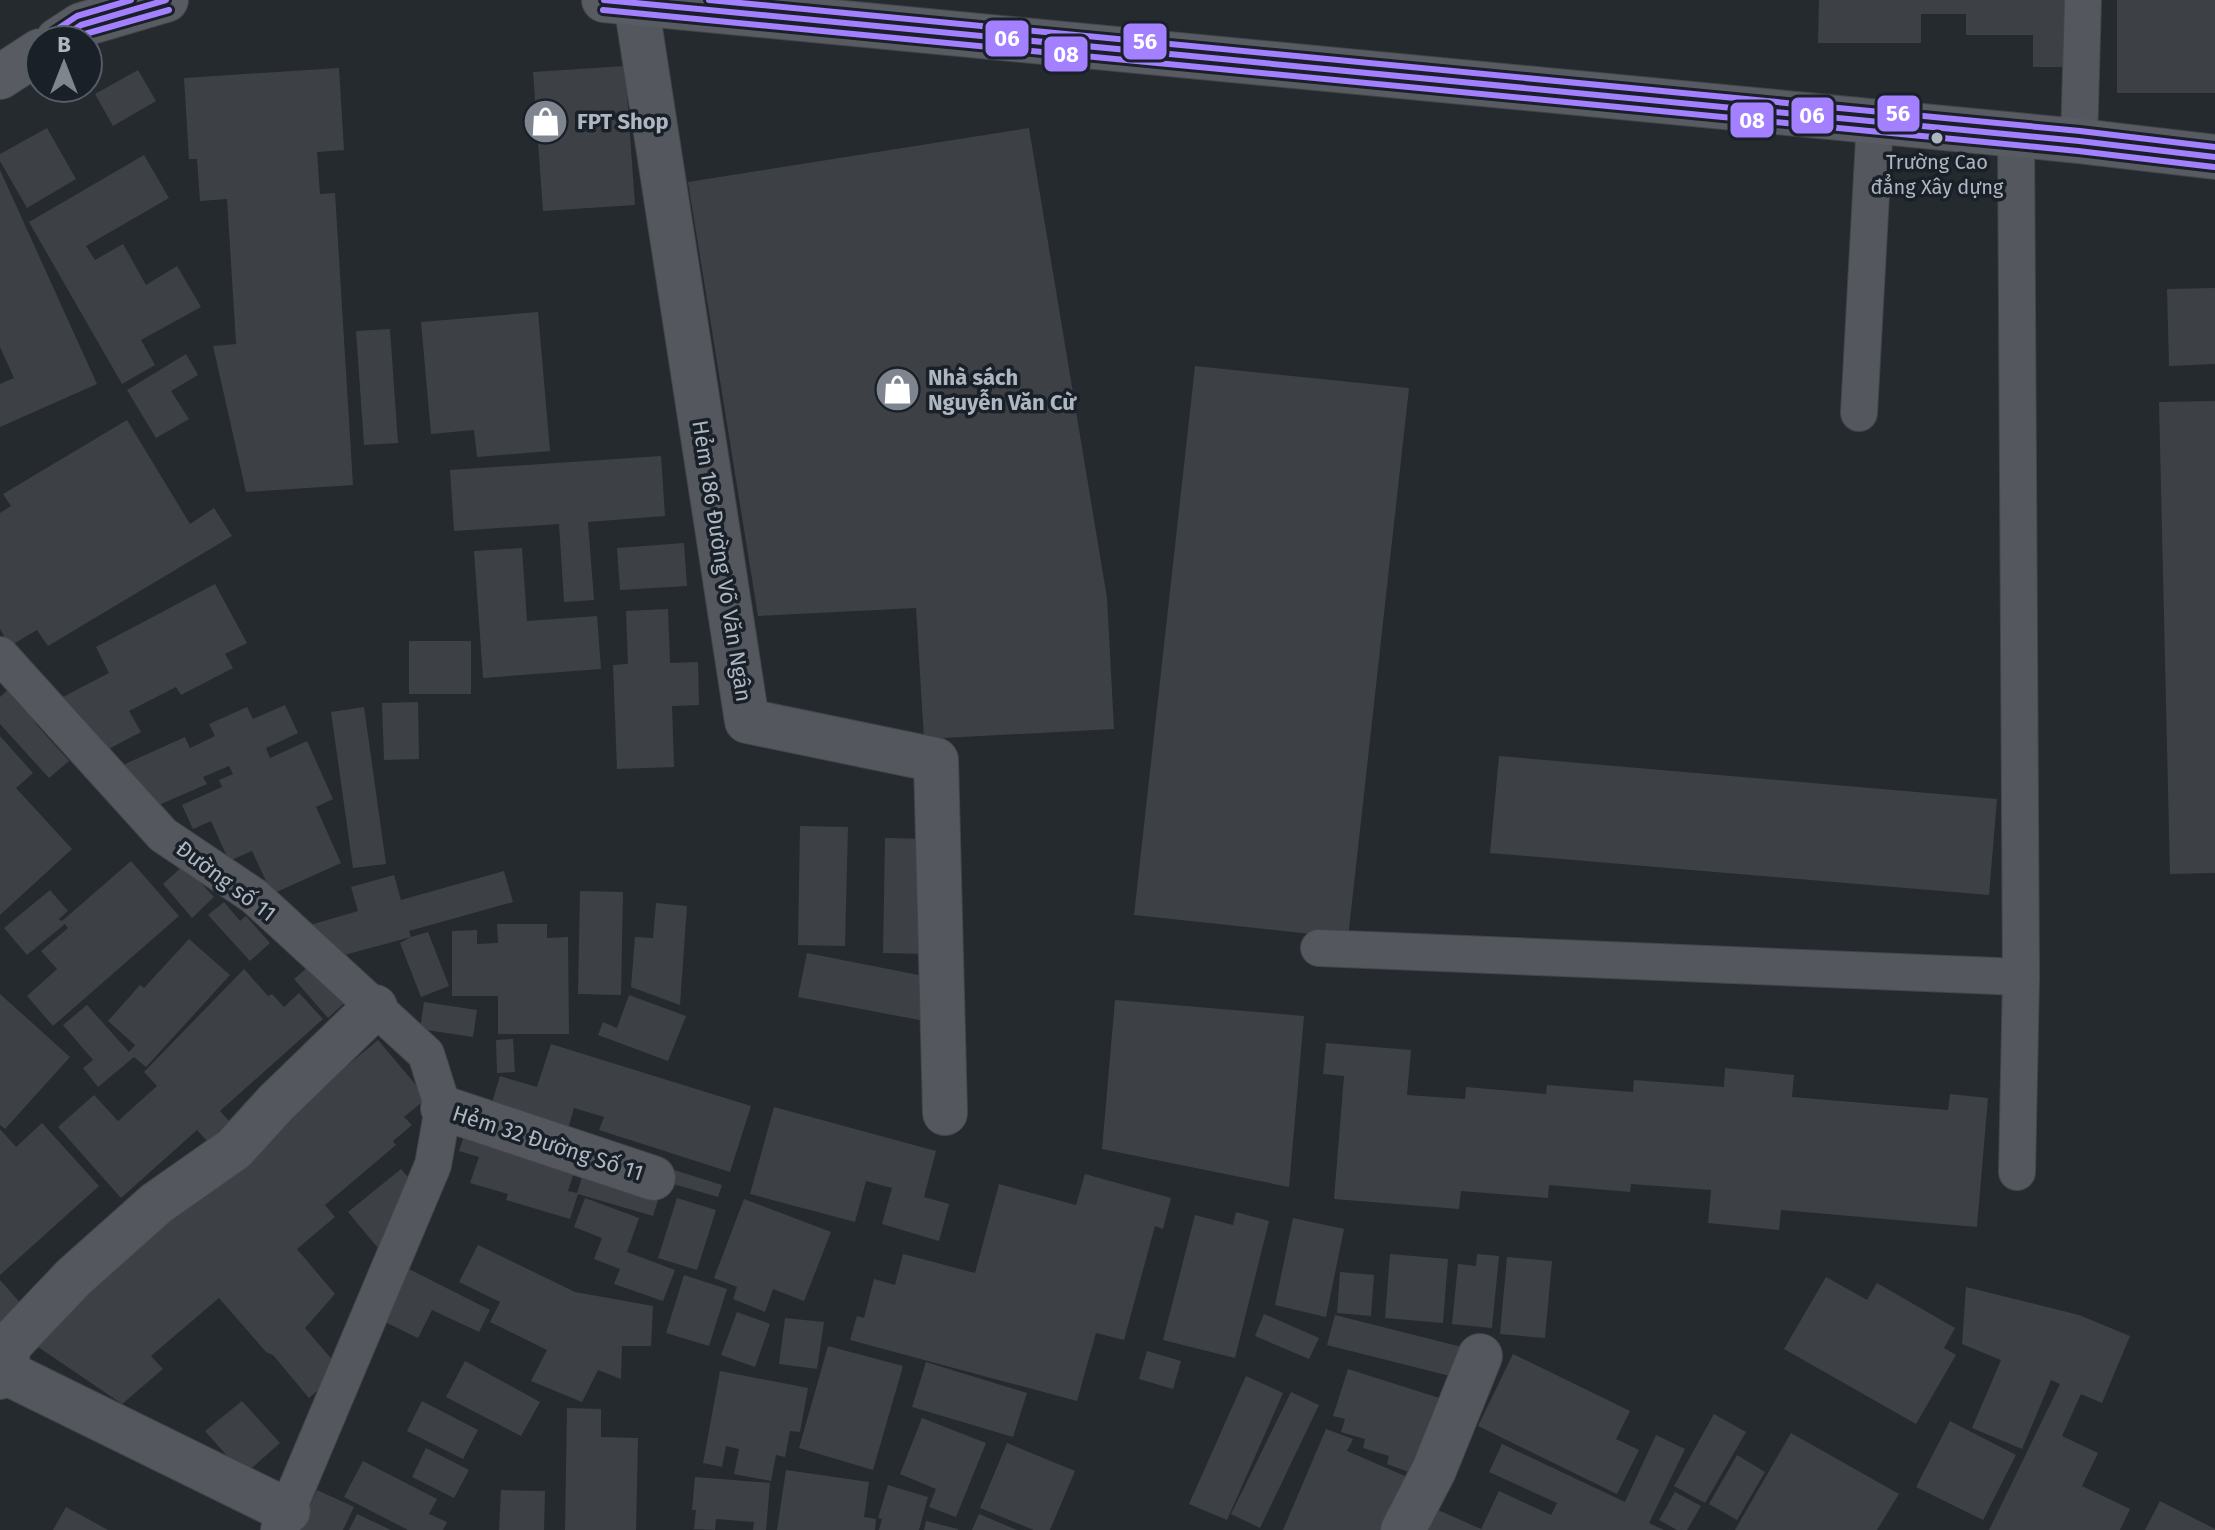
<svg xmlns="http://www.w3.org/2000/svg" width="2215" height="1530" viewBox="0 0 2215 1530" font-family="'Fira Sans',sans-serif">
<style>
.building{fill:#3d4146}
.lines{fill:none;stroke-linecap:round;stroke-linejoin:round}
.service-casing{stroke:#42464a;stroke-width:38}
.minor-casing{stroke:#42464a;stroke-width:46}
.secondary-casing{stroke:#42464a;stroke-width:46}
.service{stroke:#54585e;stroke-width:36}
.minor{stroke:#54585e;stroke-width:44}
.secondary{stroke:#585c62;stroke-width:44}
.bus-1-casing{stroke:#1a2028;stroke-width:12}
.bus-2-casing{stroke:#1a2028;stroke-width:12}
.bus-3-casing{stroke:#1a2028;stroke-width:12}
.bus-1{stroke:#a380ff;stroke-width:6}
.bus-2{stroke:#a380ff;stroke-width:6}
.bus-3{stroke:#a380ff;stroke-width:6}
.bus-dot{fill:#aeb6c1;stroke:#1a2028;stroke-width:3}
.labels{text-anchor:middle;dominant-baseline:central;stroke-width:7;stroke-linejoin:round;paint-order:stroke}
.bus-label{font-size:20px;fill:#aeb6c1;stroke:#1a2028}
.poi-label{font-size:22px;font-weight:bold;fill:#aeb6c1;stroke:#1a2028;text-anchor:start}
.street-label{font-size:22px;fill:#aeb6c1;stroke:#1a2028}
.line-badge{stroke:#1a2028;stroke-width:3}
.badge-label{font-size:22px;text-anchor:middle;font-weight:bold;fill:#fff}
</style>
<rect width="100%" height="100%" fill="#252a2f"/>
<!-- building -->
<path class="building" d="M1819,0H2073V67H2033V35H1966V14H1921V43H1818Z
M2117,0H2215V93H2117Z
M625,66L635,205L543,211L533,72Z
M339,68L344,150L317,152L320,194L335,193L353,485L246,492L213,346L236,344L227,199L200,201L197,159H189L184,78Z
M138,70L156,101L113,126L95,94Z
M47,128L76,179L27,208L0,161V154Z
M1029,128L1107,598L1114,729L924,739L916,608L758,616L688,182Z
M144,155L169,198L86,246L95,260L123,244L146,285L177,266L201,307L141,340L155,365L122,384L29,222Z
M0,170L97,384L0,427V384L14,378L0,347Z
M2215,288V364L2169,366L2167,289Z
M538,312L550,451L477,457L474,430L431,434L421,322Z
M390,329L398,443L364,445L356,331Z
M186,354L198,375L171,391L189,419L156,438L127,390Z
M1195,366L1409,388L1348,938L1134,915Z
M2215,401V873L2170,874L2159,402Z
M127,420L190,524L214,508L232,536L48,646L37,630L10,646L0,629V513L11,506L3,494Z
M661,456L665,516L588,522L594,600L564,602L559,524L454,531L450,470Z
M684,543L687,586L620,590L617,548Z
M522,548L527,621L597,616L601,669L483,678L474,551Z
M215,584L247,643L225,654L233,668L181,695L176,687L129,711L141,732L99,754L59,699L109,673L96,647Z
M668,609L670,663L698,662L699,705L672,706L674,767L617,769L613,665L628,664L626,611Z
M409,641H471V694H409Z
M13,685L42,717L35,723L69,761L49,778L0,724V697Z
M418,702L419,759L384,760L382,703Z
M285,705L298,733L266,748L270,758L307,741L333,799L316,807L341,863L272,894L252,851L229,861L211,821L193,829L182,805L222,787L219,780L233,774L229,766L203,777L207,784L152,808L123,765L185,737L190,748L215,736L209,724L247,707L253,719Z
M364,707L386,864L353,868L331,712Z
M0,736L33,773L16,788L72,849L0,915Z
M1499,756L1997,799L1989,895L1490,853Z
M800,826L848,827L845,946L798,945Z
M885,838L930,839L928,954L883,953Z
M131,861L179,916L53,1026L27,996L57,969L41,951L68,928L65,924L27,955L4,928L50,890L68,911L59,919L62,921Z
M184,865L214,897L192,918L163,884Z
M504,871L513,902L409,931L411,937L428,932L449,986L421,997L400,943L411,937L337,957L307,926L358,911L351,887L394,875L401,900Z
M580,891L623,892L621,995L578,994Z
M224,902L240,921L246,916L270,943L250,961L208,915Z
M656,903L687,906L680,1005L631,987L635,937L653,938Z
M497,924H547V938L568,937L569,1034H498V996H452V931L477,930V944L498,943Z
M189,939L230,975L146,1067L134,1057L98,1087L83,1068L93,1060L63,1025L87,1005L129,1052L135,1045L108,1021L140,985L144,988Z
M807,953L939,979L930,1022L798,997Z
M316,960L350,998L328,1018L294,979Z
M244,969L268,996L272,994L284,1007L299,993L323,1019L220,1111L239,1132L217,1152L197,1130L121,1198L58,1127L94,1095L118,1121L157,1086L144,1072Z
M0,994L70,1057L5,1129L0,1125Z
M629,995L686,1016L668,1061L598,1035L603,1022L617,1028Z
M1115,1000L1304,1016L1289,1187L1102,1149Z
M424,1002L477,1010L473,1037L420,1029Z
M513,1039L515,1072L497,1073L496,1040Z
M378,1040L427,1098L404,1117L412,1125L393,1141L396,1145L325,1205L335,1217L297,1249L335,1294L305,1328L341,1370L309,1398L273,1355L266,1352L219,1298L151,1356L163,1369L122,1404L22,1336Z
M1326,1043L1411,1050L1407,1095L1465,1099L1466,1087L1546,1094L1547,1085L1633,1092L1634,1080L1724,1087L1725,1068L1794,1075L1792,1097L1948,1110L1950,1094L1988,1098L1977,1227L1781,1210L1779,1230L1708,1223L1711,1190L1631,1184L1630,1192L1549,1185L1548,1198L1461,1191L1459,1209L1334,1199L1344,1076L1323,1074Z
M551,1044L751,1106L730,1172L599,1130L604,1117L574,1108L568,1129L491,1106L500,1076L537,1087Z
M774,1107L936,1151L924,1197L949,1204L939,1241L882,1224L892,1188L866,1181L855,1222L750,1194Z
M469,1121L579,1156L568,1191L577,1193L587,1161L663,1184L653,1216L578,1194L570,1219L506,1200L508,1194L470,1183L479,1157L459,1151Z
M42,1123L99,1186L0,1275V1129L16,1147Z
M401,1169L419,1190L387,1259L348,1212Z
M674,1170L722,1185L718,1197L670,1183Z
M1085,1174L1171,1198L1163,1229L1155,1226L1124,1340L1096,1333L1077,1401L850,1340L857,1316L864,1318L874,1279L895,1285L903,1254L975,1273L999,1184L1076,1205Z
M585,1198L639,1218L627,1252L675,1270L663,1301L614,1284L620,1269L594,1259L602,1238L574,1227Z
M677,1198L716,1210L697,1270L658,1258Z
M744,1199L831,1232L804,1301L773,1289L765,1312L733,1299L737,1287L714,1278Z
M1236,1212L1269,1221L1235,1358L1163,1340L1195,1215L1233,1225Z
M1293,1218L1344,1229L1326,1317L1275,1305Z
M478,1245L575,1292L653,1306L651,1346H622L621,1379L598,1370L582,1402L531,1381L547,1350L490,1322L500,1302L459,1282Z
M1390,1254L1448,1259L1443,1323L1385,1318Z
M1477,1254L1499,1256L1492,1328L1452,1324L1458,1264L1476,1266Z
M1507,1257L1552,1261L1545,1338L1500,1334Z
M409,1269L490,1310L479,1332L432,1310L418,1338L383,1321Z
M1340,1272L1374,1275L1371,1316L1337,1313Z
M684,1275L727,1289L709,1346L666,1333Z
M1826,1277L1867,1300L1877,1283L1955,1328L1944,1348L1956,1355L1916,1424L1784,1349Z
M0,1280L31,1315L0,1342Z
M1966,1287L2079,1315L2130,1336L2102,1403L2081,1394L2062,1436L2098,1453L2082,1486L2130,1509L2120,1530H1989L2060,1384L2051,1380L2022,1449L1972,1428L2001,1360L1962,1344Z
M737,1312L770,1324L755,1367L721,1355Z
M1264,1314L1319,1338L1309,1359L1255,1336Z
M1335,1315L1466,1348L1458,1378L1327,1345Z
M785,1318L824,1322L817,1369L779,1364Z
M828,1346L903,1366L873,1470L799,1448Z
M1147,1351L1181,1361L1173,1389L1139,1379Z
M1513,1354L1630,1411L1616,1439L1639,1450L1617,1494L1478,1426Z
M465,1361L540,1402L521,1436L446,1397Z
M926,1362L1027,1393L1013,1437L912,1407Z
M1348,1369L1452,1402L1436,1450L1420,1445L1411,1473L1387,1464L1389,1456L1363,1448L1365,1439L1341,1432L1345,1419L1333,1416Z
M720,1371L808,1388L800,1432L790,1431L785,1457L776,1455L771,1481L734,1474L739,1449L726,1446L722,1467L703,1463Z
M1246,1376L1283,1393L1227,1520L1189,1504Z
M1291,1392L1319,1405L1260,1528L1231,1514Z
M242,1401L280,1443L244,1475L205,1431Z
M422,1401L478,1430L463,1459L407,1431Z
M567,1408L601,1409V1437L638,1438L636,1530H565Z
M1714,1414L1746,1432L1705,1503L1674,1486Z
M922,1418L986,1443L956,1517L929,1507L936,1489L900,1474Z
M1950,1421L2016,1455L1983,1520L1916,1487Z
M1326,1429L1353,1439L1347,1451L1412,1479L1390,1530H1283Z
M1791,1433L1899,1494L1877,1530H1735Z
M1656,1435L1685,1449L1649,1523L1664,1530H1428L1438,1510L1481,1529L1499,1491L1551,1515L1557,1503L1489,1472L1502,1444L1625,1502Z
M1007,1443L1075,1471L1050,1530H1034L980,1508Z
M426,1448L469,1470L454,1498L412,1477Z
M1737,1455L1765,1472L1737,1520L1709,1504Z
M363,1461L437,1499L429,1514L447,1522L443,1530H408L344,1497Z
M786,1470L869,1482L864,1517L876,1519L875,1530H777Z
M695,1477L770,1483L766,1530H753L754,1522L716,1519L715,1530L694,1529L696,1510H692Z
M888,1485L928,1497L919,1530H879L882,1519L878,1518Z
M317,1490L354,1507L343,1530H298Z
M501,1490L545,1491L544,1530H499Z
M1675,1492L1701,1506L1687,1530H1677L1659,1520Z
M2160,1501L2215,1529V1530H2145Z
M66,1507L108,1530H53Z
M357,1514L391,1530H349Z
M979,1514L1017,1530H972Z
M926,1521L958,1529V1530H924Z"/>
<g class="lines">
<defs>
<path id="service" d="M2016,135L2021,977L2017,1172
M2079,141L2083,0
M1859,413L1875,121
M0,655L163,835L254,896L426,1054L443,1108L433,1165L279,1530
M1319,948L2021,977"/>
<path id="minor" d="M636,3L747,721L936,760L945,1113
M443,1108L653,1178
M5,1372L9,1345L74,1277L157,1203L234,1149L276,1103L375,1007
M0,1377L5,1372L288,1511
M1403,1530L1434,1470L1480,1356"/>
<path id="secondary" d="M604,0L2079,141L2215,157
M58,40L81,25L166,0
M0,77L40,51"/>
</defs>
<!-- service casing -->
<use href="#service" class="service-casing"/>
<!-- minor casing -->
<use href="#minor" class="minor-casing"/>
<!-- secondary casing -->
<use href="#secondary" class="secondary-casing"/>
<!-- service -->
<use href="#service" class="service"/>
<!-- minor -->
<use href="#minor" class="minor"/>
<!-- secondary -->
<use href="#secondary" class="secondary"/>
<defs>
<path id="bus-1" d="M604,0L2079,141L2215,157
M58,40L81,25L166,0"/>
<path id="bus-2" d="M603,10L2078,151L2214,167
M76,40L85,34L169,10"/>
<path id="bus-3" d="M709,0L2080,131L2215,147
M53,32L77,16L131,0"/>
</defs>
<!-- bus-1 casing -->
<use href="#bus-1" class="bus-1-casing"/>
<!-- bus-2 casing -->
<use href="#bus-2" class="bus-2-casing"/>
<!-- bus-3 casing -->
<use href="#bus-3" class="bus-3-casing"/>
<!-- bus-1 -->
<use href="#bus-1" class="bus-1"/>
<!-- bus-2 -->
<use href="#bus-2" class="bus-2"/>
<!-- bus-3 -->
<use href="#bus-3" class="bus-3"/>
</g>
<!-- icons -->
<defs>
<symbol id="shop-disc" viewBox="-11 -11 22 22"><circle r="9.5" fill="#7e858e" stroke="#1a2028"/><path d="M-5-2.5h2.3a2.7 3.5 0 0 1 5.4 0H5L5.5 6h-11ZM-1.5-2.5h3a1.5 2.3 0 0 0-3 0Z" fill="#fff"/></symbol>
</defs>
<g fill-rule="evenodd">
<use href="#shop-disc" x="520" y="96" width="51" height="51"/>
<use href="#shop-disc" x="872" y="364" width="51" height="51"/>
</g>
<!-- markers -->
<circle class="bus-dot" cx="1937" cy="138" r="7"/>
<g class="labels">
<!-- bus labels -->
<g class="bus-label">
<text x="1937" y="162">Trường Cao<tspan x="1937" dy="25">đẳng Xây dựng</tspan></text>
</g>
<!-- poi labels -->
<g class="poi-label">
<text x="577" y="121">FPT Shop</text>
<text x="928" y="377">Nhà sách<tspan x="928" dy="25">Nguyễn Văn Cừ</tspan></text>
</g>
<!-- street labels -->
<g class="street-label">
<text transform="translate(722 561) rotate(81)">Hẻm 186 Đường Võ Văn Ngân</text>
<text transform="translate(226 881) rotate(37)">Đường số 11</text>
<text transform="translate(548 1143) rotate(18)">Hẻm 32 Đường Số 11</text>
</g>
</g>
<g class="line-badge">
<rect x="984" y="19" width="46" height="39" rx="8" fill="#a380ff"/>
<rect x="1122" y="22" width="46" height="39" rx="8" fill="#a380ff"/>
<rect x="1043" y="35" width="46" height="38" rx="8" fill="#a380ff"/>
<rect x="1876" y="94" width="45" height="39" rx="8" fill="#a380ff"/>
<rect x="1790" y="96" width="45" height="39" rx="8" fill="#a380ff"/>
<rect x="1729" y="101" width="46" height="38" rx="8" fill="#a380ff"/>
</g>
<g class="badge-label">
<text x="1007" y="46">06</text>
<text x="1145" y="49">56</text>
<text x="1066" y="62">08</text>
<text x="1898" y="121">56</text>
<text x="1812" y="123">06</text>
<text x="1752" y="128">08</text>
</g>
<!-- north arrow -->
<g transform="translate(64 64)"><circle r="38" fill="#1a2028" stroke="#555c65" stroke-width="2"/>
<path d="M0-6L14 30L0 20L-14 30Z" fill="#7e858e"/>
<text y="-12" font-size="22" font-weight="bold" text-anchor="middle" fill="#aeb6c1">B</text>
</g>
</svg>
